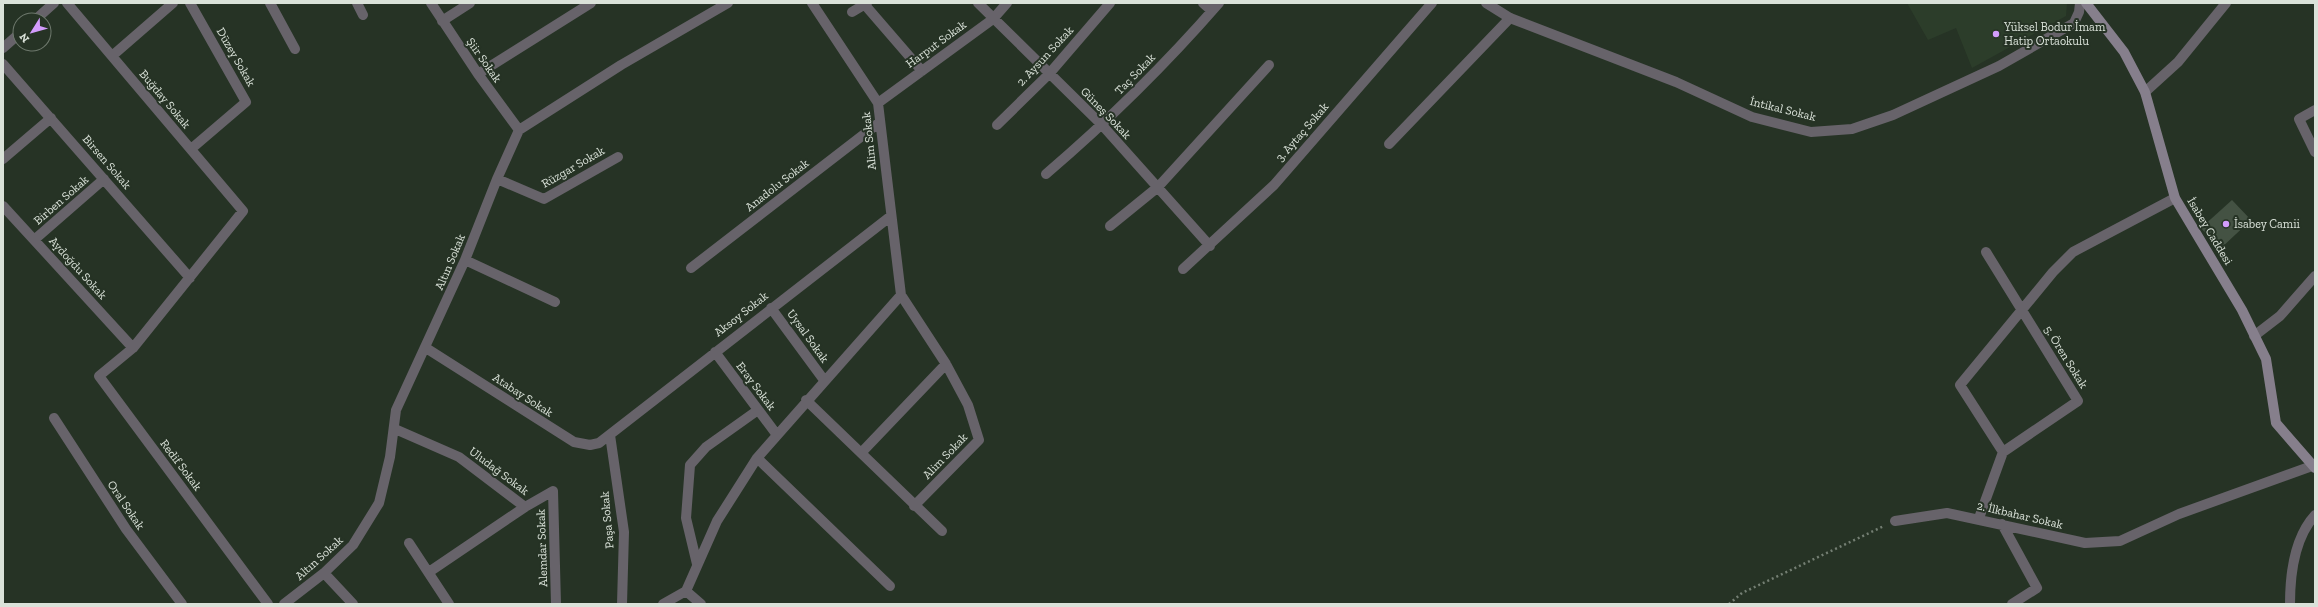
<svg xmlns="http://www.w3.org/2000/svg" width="2318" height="607" viewBox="0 0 2318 607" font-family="'Zilla Slab',serif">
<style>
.built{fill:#2c3d2a}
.building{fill:#445243}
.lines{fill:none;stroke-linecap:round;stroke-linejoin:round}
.path{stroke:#747f73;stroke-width:2.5;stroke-dasharray:2 3;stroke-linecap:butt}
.minor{stroke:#67636a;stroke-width:10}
.tertiary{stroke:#67636a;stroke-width:10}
.secondary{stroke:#867f8c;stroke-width:10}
.poi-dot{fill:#d39cfc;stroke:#263325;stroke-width:1.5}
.labels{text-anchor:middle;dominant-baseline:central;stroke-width:4;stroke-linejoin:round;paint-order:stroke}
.poi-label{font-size:12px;fill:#dae2d9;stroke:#263325;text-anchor:start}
.street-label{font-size:12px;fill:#dae2d9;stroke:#263325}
</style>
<rect width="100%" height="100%" fill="#263325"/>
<!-- built -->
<path class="built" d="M1907,3H2067L2066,16L1972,68L1956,28L1928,40Z"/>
<!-- building -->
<path class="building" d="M2232,200L2251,220L2220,249L2201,228Z"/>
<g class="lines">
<!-- path -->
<path class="path" d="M1729,604L1742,593L1884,526"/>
<!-- minor -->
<path class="minor" d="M67,3L243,211L133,348L99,376L268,604
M190,3L246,102L191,149
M270,3L295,49
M357,3L363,15
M431,3L478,74L519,130
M978,3L1102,125L1210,246
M1203,3L1212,11
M865,5L922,71
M852,12L867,3
M35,20L54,3
M442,21L470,3
M3,48L20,33
M112,56L173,3
M3,64L190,278
M478,74L591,3
M2145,92L2178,62L2226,3
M878,103L993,19L1007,3
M2315,110L2299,119L2315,152
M997,125L1049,74L1110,3
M1389,144L1510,18
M3,159L51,118
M1046,174C1108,121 1165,65 1219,3
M497,179L544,199L618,157
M3,206L133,348
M1110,226L1158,187L1269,65
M34,240L104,179
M465,260L555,302
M691,268L880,122
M1183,269L1274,185L1432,3
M901,295L946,364L968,405L979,440L914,506
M771,308L824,380
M2254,336L2280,316L2315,276
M426,348L574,442L590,445L599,443L891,216
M715,352L777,435
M806,400L942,531
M54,418L126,529L182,604
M395,429L459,457L525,507L429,572
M610,435L624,532L622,604
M2003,452L1960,385L2053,272L2073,252L2175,198
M861,453L946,364
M757,458L890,586
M525,507L553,491L556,604
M1979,518L2003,452L2078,401L1986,252
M1895,521L1947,513L2085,543L2120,541L2179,514L2312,466
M2002,524L2037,588L2012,604
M409,543L449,604
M697,564L686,518L690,465L706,447L758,410
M324,573L353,604
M686,591L701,604
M284,604L324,573L353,545L379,503L390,457L396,410L465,260L497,179L519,130L621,65L728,3
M663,604L686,591L717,521L757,458L901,295L878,103L812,3
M2290,604C2290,573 2294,538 2315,515"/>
<!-- tertiary -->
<path class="tertiary" d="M1486,3L1510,18L1676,82L1752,117L1811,132L1852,129L1893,115L1999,66L2074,23L2079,12L2080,3"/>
<!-- secondary -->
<path class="secondary" d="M2086,3L2124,52L2145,92L2175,198L2242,310L2266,359L2276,423L2315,468"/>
</g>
<!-- markers -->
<g class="poi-dot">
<circle cx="1996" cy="34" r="4"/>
<circle cx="2226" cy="224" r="4"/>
</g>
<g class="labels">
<!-- poi labels -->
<g class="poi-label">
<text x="2004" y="27">Yüksel Bodur İmam<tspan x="2004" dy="14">Hatip Ortaokulu</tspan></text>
<text x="2234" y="224">İsabey Camii</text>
</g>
<!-- street labels -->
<g class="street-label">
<text transform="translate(936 44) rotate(-36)">Harput Sokak</text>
<text transform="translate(1045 56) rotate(-47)">2. Aysun Sokak</text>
<text transform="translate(236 57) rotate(60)">Düzey Sokak</text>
<text transform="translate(484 60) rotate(55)">Şiir Sokak</text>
<text transform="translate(1135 74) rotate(-46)">Taç Sokak</text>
<text transform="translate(165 99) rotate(50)">Buğday Sokak</text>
<text transform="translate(1783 109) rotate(14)">İntikal Sokak</text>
<text transform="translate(1106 113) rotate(46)">Güneş Sokak</text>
<text transform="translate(1302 132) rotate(-49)">3. Aytaç Sokak</text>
<text transform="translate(869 141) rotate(-96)">Alim Sokak</text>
<text transform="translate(107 162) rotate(49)">Birsen Sokak</text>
<text transform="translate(573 167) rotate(-30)">Rüzgar Sokak</text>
<text transform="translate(777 185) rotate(-38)">Anadolu Sokak</text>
<text transform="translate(61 200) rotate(-41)">Birben Sokak</text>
<text transform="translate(2210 231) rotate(59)">İsabey Caddesi</text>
<text transform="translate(450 262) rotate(-67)">Altın Sokak</text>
<text transform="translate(78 268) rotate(48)">Aydoğdu Sokak</text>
<text transform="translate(741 314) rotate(-38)">Aksoy Sokak</text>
<text transform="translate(808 336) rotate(54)">Uysal Sokak</text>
<text transform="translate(2066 357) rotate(58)">5. Ören Sokak</text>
<text transform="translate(756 386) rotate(53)">Eray Sokak</text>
<text transform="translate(523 395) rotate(33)">Atabay Sokak</text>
<text transform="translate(945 456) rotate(-46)">Alim Sokak</text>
<text transform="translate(181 465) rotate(53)">Redif Sokak</text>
<text transform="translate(499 471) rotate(37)">Uludağ Sokak</text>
<text transform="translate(126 505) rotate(56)">Oral Sokak</text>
<text transform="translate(2020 515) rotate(13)">2. İlkbahar Sokak</text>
<text transform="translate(607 520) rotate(-95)">Paşa Sokak</text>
<text transform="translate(542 548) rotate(-92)">Alemdar Sokak</text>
<text transform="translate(319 558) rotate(-42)">Altın Sokak</text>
</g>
</g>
<!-- border -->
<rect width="2318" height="607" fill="none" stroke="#dae2d9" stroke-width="8"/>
<!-- north arrow -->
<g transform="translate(32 32) rotate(233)"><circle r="19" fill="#263325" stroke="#6e796d"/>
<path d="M0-3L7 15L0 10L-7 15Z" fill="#d39cfc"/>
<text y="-6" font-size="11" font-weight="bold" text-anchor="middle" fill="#dae2d9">N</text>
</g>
</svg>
